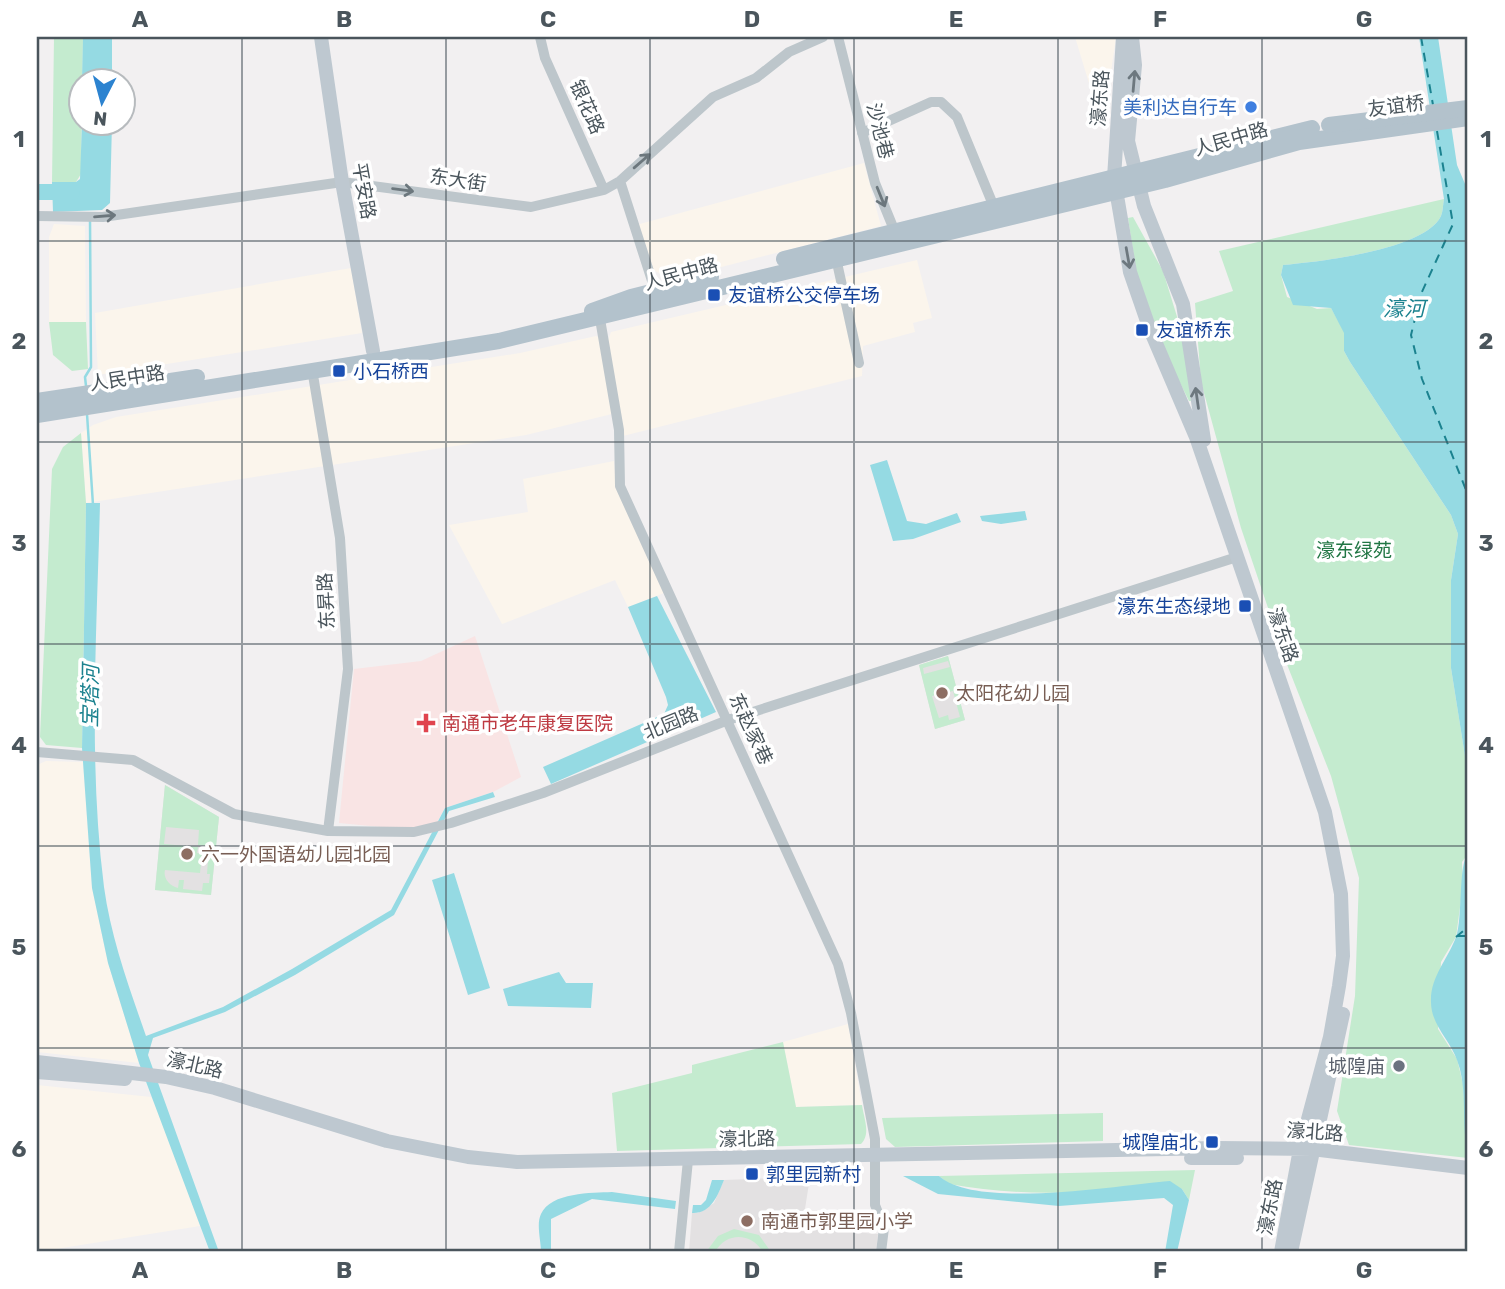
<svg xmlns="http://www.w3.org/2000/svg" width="1505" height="1289" viewBox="0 0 1505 1289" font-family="Rubik,'Noto Sans SC',sans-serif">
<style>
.commercial{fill:#fbf5ec}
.education{fill:#e3e1e2}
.medical{fill:#f9e4e4}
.green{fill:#c4ebcf;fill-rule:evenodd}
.water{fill:#95dae3}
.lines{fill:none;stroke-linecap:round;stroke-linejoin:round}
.stream{stroke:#95dae3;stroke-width:2.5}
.river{stroke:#95dae3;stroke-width:16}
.ferry{stroke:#1b828f;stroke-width:2;stroke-dasharray:9 7;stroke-linecap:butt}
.street{stroke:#bdc6cb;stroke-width:10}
.secondary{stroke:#bec8d0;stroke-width:14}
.primary{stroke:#b3c2cc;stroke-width:16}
.primary-bridge{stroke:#b3c2cc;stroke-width:16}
.oneway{stroke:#6d787f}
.oneway2{stroke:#6c777d}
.grid{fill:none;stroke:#4a555c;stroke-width:2;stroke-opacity:0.55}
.shop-dot{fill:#3f7fe0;stroke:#fff;stroke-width:2.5}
.transit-dot{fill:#1a4fb4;stroke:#fff;stroke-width:2.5}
.education-dot{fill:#8d6e63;stroke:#fff;stroke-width:2.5}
.health-dot{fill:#e0444e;stroke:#fff;stroke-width:2.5}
.worship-dot{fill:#6b7280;stroke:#fff;stroke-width:2.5}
.labels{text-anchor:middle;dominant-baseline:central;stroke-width:7;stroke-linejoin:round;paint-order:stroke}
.street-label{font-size:19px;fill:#4a555c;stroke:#fff}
.shop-label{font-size:19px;fill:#366cbe;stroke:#fff;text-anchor:end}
.transit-label{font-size:19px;fill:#164399;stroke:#fff;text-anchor:start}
.park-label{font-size:19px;fill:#217644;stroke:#fff}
.education-label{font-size:19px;fill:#785e54;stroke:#fff;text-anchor:start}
.health-label{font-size:19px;fill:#be3a42;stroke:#fff;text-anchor:start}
.worship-label{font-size:19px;fill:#5b616d;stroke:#fff;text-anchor:end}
.water-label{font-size:21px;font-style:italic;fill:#1b828f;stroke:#fff}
.neatline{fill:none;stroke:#4a555c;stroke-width:2.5}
.grid-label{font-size:23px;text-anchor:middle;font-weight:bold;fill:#4a555c}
</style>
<rect width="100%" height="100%" fill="#f2f0f1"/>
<!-- commercial -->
<path class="commercial" d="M1075,37H1116L1107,100L1095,103Z
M864,163L881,226L671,280L650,268L636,225Z
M54,224L85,226L86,322H49V237Z
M917,260L932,318L913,323L915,332L863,346L862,376L623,436L608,340L611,332Z
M351,268L362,333L98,375L95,313Z
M596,336L600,338L612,414L526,435L86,503L81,433L93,425L116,417L520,353Z
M614,461L616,486L664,593L628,607L615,580L502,624L449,525L528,512L523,479Z
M46,761L83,762L92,888L108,963L139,1063L37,1052V765Z
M848,1024L862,1105L796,1107L783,1042Z
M37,1085L151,1097L162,1118L200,1226L37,1252Z"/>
<!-- education -->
<path class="education" d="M948,656L965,720L935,729L919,665Z
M165,785L219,817L211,895L155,890Z
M810,1177L802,1228L878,1234L876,1252H689L692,1213H698L714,1203L724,1180Z"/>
<!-- medical -->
<path class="medical" d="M475,636L521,777L493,792L445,808L436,824L402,829L339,823L354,669L421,661Z"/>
<!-- green -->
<path class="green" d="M54,37H83L81,174L76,182H52Z
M1444,199C1443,204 1443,211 1441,216C1425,250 1317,262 1283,265L1281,275L1287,297L1317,309L1331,308L1345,333L1344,351L1350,362L1451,515L1458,534L1451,580V668L1468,775V854L1462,862L1463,885L1456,937L1441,962L1438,1029L1457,1059L1463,1084L1468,1158L1349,1145L1337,1111L1355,996L1359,878L1331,776L1288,667L1241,528L1201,382L1195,303L1233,291L1219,251Z
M1133,217L1163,271L1186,346L1191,401H1189L1162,347L1137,276L1128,218Z
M49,322H86L88,369L72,371L53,355Z
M81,433L86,503L82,748L46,745L40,737L52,469L63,447Z
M948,656L965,720L935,729L919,665ZM948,661L950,667L924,674L923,668ZM953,691L960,717L949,720L948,715L939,718L932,696Z
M165,785L219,817L211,895L155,890ZM166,827L199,830L198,845L209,846L207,874H210L209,883H203L202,891L183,889L184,880H179L178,888C169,886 163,878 165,870L200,873L202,854L197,853L198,847L164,844Z
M783,1042L796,1107L862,1105C864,1119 871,1134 861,1144L617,1151L612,1093L692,1073V1065Z
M1103,1113V1141L895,1147L886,1139L882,1118Z
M1195,1170L1189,1200L1182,1189C1143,1179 1128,1188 1091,1191C1043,1195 995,1192 949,1184L939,1176Z
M734,1229L759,1235L771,1252H763C751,1232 726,1232 715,1252H706L718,1236Z"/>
<!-- water -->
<path class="water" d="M83,37H112V80H82Z
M1419,37H1438L1457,165L1468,191V775L1451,668V580L1458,534L1451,515L1350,362L1344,351V333L1331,308L1293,305L1281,275L1283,265C1317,262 1425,250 1441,216C1443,211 1443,204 1444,199Z
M82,123H112L110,203L102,210L53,212L52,182H76L80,179Z
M887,460L907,521L926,524L957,513L961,522L913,539L893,541L870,465Z
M86,503H100C97,630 88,761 104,887C111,938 129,987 146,1036L223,1007L292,969L391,910L445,808L493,792L495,797L449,811L394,915L295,975L225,1012L153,1038L148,1055L219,1252H210L139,1063L108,963L92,888L82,748Z
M1025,511L1027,520L1001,524L982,521L980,516Z
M657,596L716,712L551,784L543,767L664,714L668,705L666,697L628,607Z
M1468,854V1136L1465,1135C1463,1110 1466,1083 1457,1060C1450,1040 1431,1025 1431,1002C1430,977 1448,959 1456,937C1463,918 1458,864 1468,854Z
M454,873L490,988L468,995L432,880Z
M559,972L566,983H593L591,1008L508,1006L503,989Z
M903,1176H939C977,1210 1119,1185 1170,1181L1182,1189L1189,1200L1177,1252H1165L1173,1205L1164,1198L1059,1206L938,1194Z
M712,1180H724C718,1195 711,1214 692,1213L693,1205H701L706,1200Z
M612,1192L676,1201L675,1209L592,1199L551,1219V1252H541C541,1241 536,1224 541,1214C551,1192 592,1193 612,1192Z"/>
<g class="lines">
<!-- stream -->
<path class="stream" d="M86,386L85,377L91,367L90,219
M87,414L93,505"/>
<!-- river -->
<path class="river" d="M37,192H72"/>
<!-- ferry -->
<path class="ferry" d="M1421,37L1433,105
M1437,131L1453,224L1421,294L1411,335L1422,379L1468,495
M1457,936H1468
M1456,937L1468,927"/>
<!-- street -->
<path class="street" d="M540,37L545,58L604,190
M838,37L875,183L895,232
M862,133L931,102H941L957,117L994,207
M620,181L655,290
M37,216L103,217L342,182L531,207L604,190L620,181L713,97L756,78L789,52L823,37
M836,258L859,363
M600,319L619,430L620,486L838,964L851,1013L875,1139V1205L884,1228L881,1252
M312,369L340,538L348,669L328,831
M37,752L133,760L234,814L328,831L414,832L451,823L543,793L728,720L1237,557
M679,1252L688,1160"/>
<!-- secondary -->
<path class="secondary" d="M321,37L342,182L373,351
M1123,37L1114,178L1130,272L1149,327L1196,437L1325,812L1341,894L1343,956L1339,986L1330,1037L1300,1149L1281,1252
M1132,37L1135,65L1128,141L1144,206L1183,304L1204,440
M37,1062L166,1077L215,1088L387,1141L468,1157L517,1162L1217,1148L1312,1149L1468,1168
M37,1072L125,1079
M1191,1158H1237
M1291,1252L1343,1014"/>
<!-- primary -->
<path class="primary" d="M784,259L1312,128
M592,311L631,297L711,277
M37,401L197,377
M37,415L499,341L1165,180L1299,142L1468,118"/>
<!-- primary-bridge -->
<path class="primary-bridge" d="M1329,125L1468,108"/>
</g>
<!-- one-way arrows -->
<defs><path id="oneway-shaft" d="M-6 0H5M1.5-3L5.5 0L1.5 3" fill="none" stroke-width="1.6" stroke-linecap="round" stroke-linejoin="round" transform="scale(1.75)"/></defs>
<g class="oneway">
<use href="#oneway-shaft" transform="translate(1134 81) rotate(-85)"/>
<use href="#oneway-shaft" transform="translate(1128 258) rotate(80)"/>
<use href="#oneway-shaft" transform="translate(1197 398) rotate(-98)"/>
</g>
<g class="oneway2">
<use href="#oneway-shaft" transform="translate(642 161) rotate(-41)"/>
<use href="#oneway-shaft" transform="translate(403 190) rotate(7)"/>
<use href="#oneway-shaft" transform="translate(881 197) rotate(68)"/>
<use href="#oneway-shaft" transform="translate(105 216) rotate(-5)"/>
</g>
<!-- grid -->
<path class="grid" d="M242,37V1252M446,37V1252M650,37V1252M854,37V1252M1058,37V1252M1262,37V1252M37,241H1468M37,442H1468M37,644H1468M37,846H1468M37,1048H1468"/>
<!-- markers -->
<circle class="shop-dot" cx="1251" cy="107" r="7"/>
<g class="transit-dot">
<rect x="707" y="288" width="14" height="14" rx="3.5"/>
<rect x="1135" y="323" width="14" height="14" rx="3.5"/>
<rect x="332" y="364" width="14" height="14" rx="3.5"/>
<rect x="1238" y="599" width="14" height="14" rx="3.5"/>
<rect x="1205" y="1135" width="14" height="14" rx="3.5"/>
<rect x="745" y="1167" width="14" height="14" rx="3.5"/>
</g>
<g class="education-dot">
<circle cx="942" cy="693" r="7"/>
<circle cx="187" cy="854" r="7"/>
<circle cx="747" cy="1221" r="7"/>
</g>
<path class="health-dot" d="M422.5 712.5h7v7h7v7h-7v7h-7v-7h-7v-7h7z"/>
<circle class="worship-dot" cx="1399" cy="1066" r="7"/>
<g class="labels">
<!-- street labels -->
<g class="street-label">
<text transform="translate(1100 98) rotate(-86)">濠东路</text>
<text transform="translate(1396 106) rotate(-7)">友谊桥</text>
<text transform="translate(587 107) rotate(66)">银花路</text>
<text transform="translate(880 131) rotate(76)">沙池巷</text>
<text transform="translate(1231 139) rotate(-16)">人民中路</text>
<text transform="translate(458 180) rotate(9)">东大街</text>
<text transform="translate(364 191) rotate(80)">平安路</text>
<text transform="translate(681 274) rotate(-15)">人民中路</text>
<text transform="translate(127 378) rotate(-9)">人民中路</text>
<text transform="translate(326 601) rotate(-93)">东昇路</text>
<text transform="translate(1283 635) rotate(71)">濠东路</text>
<text transform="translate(671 723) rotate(-22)">北园路</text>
<text transform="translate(751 729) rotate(65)">东赵家巷</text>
<text transform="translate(195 1065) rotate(13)">濠北路</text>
<text transform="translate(1315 1132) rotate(4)">濠北路</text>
<text transform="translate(747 1139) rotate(-1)">濠北路</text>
<text transform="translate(1270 1207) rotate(-79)">濠东路</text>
</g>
<!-- shop labels -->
<g class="shop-label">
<text x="1237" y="107">美利达自行车</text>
</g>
<!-- transit labels -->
<g class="transit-label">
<text x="728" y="295">友谊桥公交停车场</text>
<text x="1156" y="330">友谊桥东</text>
<text x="353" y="371">小石桥西</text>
<text x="1231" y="606" text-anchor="end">濠东生态绿地</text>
<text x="1198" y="1142" text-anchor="end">城隍庙北</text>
<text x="766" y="1174">郭里园新村</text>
</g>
<!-- park labels -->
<g class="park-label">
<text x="1354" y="550">濠东绿苑</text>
</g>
<!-- education labels -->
<g class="education-label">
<text x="956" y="693">太阳花幼儿园</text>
<text x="201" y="854">六一外国语幼儿园北园</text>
<text x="761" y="1221">南通市郭里园小学</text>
</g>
<!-- health labels -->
<g class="health-label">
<text x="442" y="723">南通市老年康复医院</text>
</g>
<!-- worship labels -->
<g class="worship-label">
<text x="1385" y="1066">城隍庙</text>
</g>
<!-- water labels -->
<g class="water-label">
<text x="1404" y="308">濠河</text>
<text transform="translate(90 696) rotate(-89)">宝塔河</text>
</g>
</g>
<!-- border -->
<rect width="1505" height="1289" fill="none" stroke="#ffffff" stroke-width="77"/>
<!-- north arrow -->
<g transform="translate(102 102) rotate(186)"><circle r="33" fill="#ffffff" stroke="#b7bbbe" stroke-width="2"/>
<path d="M0-5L12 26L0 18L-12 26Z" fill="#2c83d0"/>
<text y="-10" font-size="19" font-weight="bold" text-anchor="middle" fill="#4a555c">N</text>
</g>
<rect x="38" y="38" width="1428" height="1212" class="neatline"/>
<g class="grid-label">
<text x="140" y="27">A</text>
<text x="344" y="27">B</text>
<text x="548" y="27">C</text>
<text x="752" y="27">D</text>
<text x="956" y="27">E</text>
<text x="1160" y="27">F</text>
<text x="1364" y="27">G</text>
<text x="19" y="147">1</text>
<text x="1486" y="147">1</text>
<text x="19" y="349">2</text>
<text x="1486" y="349">2</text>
<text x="19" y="551">3</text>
<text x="1486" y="551">3</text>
<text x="19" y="753">4</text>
<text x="1486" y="753">4</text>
<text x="19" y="955">5</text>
<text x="1486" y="955">5</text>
<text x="19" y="1157">6</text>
<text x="1486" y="1157">6</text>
<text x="140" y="1278">A</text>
<text x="344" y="1278">B</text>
<text x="548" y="1278">C</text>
<text x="752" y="1278">D</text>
<text x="956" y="1278">E</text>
<text x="1160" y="1278">F</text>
<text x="1364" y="1278">G</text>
</g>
</svg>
